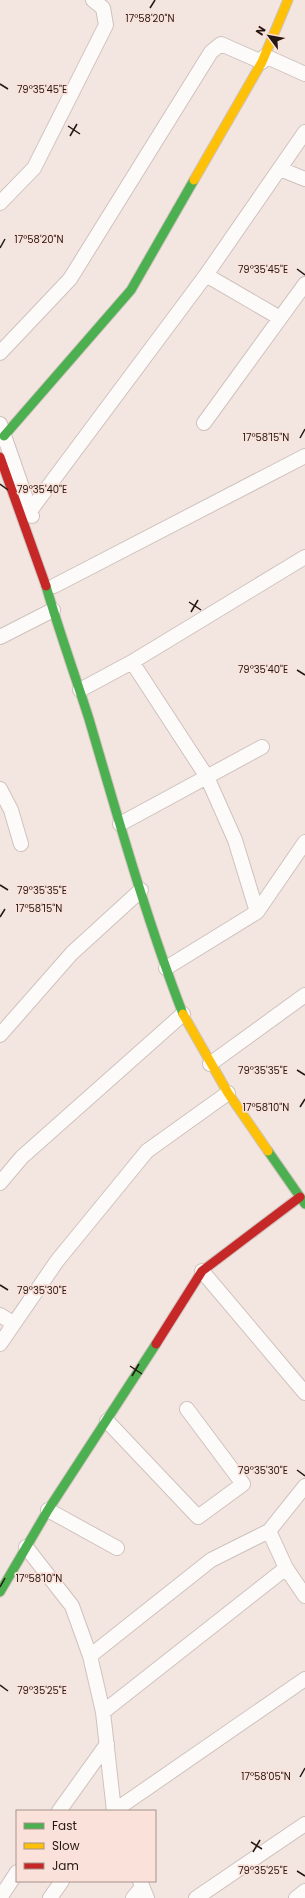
<svg xmlns="http://www.w3.org/2000/svg" width="305" height="1898" viewBox="0 0 305 1898" font-family="Poppins,sans-serif">
<style>
.lines{fill:none;stroke-linecap:round;stroke-linejoin:round}
.street-casing{stroke:#cfc2bd;stroke-width:16}
.fast-casing{stroke:#cfc2bd;stroke-width:11}
.slow-casing{stroke:#cfc2bd;stroke-width:11}
.jam-casing{stroke:#cfc2bd;stroke-width:11}
.street{stroke:#fdfbfa;stroke-width:14}
.fast{stroke:#4caf50;stroke-width:9}
.slow{stroke:#ffc107;stroke-width:9}
.jam{stroke:#c62828;stroke-width:9}
.ticks{fill:none;stroke:#251712;stroke-width:1.5}
.ticks-label{font-size:10px;text-anchor:middle;fill:#251712;stroke:#fae2da;stroke-width:3.5;stroke-linejoin:round;paint-order:stroke}
</style>
<rect width="100%" height="100%" fill="#f3e6e1"/>
<g class="lines">
<defs>
<path id="street" d="M265,56L305,74
M280,169L305,179
M0,203L34,168L106,25L103,8L93,0
M206,275L280,318
M0,353L70,279L211,52L221,44L262,62
M204,423L305,284
M0,424L32,516
M30,511L206,275L305,132
M54,586L305,456
M0,637L53,610
M132,662L207,777L235,840L257,912
M80,690L132,662L305,557
M0,789L11,810L21,844
M120,824L262,747
M166,968L257,912L305,842
M0,1035L72,953L141,890
M210,1064L305,995
M0,1183L22,1157L183,1014
M202,1271L305,1393
M0,1315L13,1323
M0,1344L57,1261L147,1151L228,1093
M107,1421L198,1517L243,1484L187,1409
M48,1510L117,1548
M269,1531L286,1568L305,1596
M26,1547L72,1606L90,1656L103,1712L114,1811
M90,1656L211,1560L269,1531L305,1486
M103,1712L286,1568
M59,1811L107,1744
M114,1811L305,1679
M140,1881L147,1898
M0,1898L17,1872
M50,1898L62,1881
M133,1898L142,1887
M196,1898L305,1824
M296,1898L305,1891"/>
<path id="fast" d="M4,436L131,290L194,180
M46,586C59,631 75,675 89,719C118,818 146,918 183,1014
M268,1151L305,1204
M0,1592L48,1510L156,1344"/>
<path id="slow" d="M194,180L262,62L288,0
M183,1014L228,1093L268,1151"/>
<path id="jam" d="M0,457L46,586
M156,1344L202,1271L300,1197"/>
</defs>
<!-- street casing -->
<use href="#street" class="street-casing"/>
<!-- fast casing -->
<use href="#fast" class="fast-casing"/>
<!-- slow casing -->
<use href="#slow" class="slow-casing"/>
<!-- jam casing -->
<use href="#jam" class="jam-casing"/>
<!-- street -->
<use href="#street" class="street"/>
<!-- fast -->
<use href="#fast" class="fast"/>
<!-- slow -->
<use href="#slow" class="slow"/>
<!-- jam -->
<use href="#jam" class="jam"/>
</g>
<!-- ticks -->
<path class="ticks" d="M150,8L155,0M0,84L8,89M68,126L80,134M70,136L77,124M0,248L5,239M297,269L305,275M300,438L305,429M0,484L8,490M189,602L201,610M191,612L198,600M297,670L305,675M0,885L8,890M0,917L5,909M297,1070L305,1075M300,1107L305,1099M0,1285L8,1290M130,1366L142,1374M132,1376L139,1364M297,1470L305,1476M0,1587L5,1578M0,1685L8,1691M300,1777L305,1768M251,1842L262,1849M253,1852L260,1840M297,1871L305,1876"/>
<g class="ticks-label">
<text x="150" y="22">17°58'20"N</text>
<text x="42" y="93">79°35'45"E</text>
<text x="39" y="243">17°58'20"N</text>
<text x="263" y="273">79°35'45"E</text>
<text x="266" y="441">17°58'15"N</text>
<text x="42" y="493">79°35'40"E</text>
<text x="263" y="673">79°35'40"E</text>
<text x="42" y="894">79°35'35"E</text>
<text x="39" y="912">17°58'15"N</text>
<text x="263" y="1074">79°35'35"E</text>
<text x="266" y="1111">17°58'10"N</text>
<text x="42" y="1294">79°35'30"E</text>
<text x="263" y="1474">79°35'30"E</text>
<text x="39" y="1582">17°58'10"N</text>
<text x="42" y="1694">79°35'25"E</text>
<text x="266" y="1780">17°58'05"N</text>
<text x="263" y="1874">79°35'25"E</text>
</g>
<!-- legend -->
<rect x="16" y="1810" width="140" height="72" fill="#fae2da" stroke="#a5918a"/>
<rect x="24" y="1823" width="20" height="6" fill="#4caf50" stroke="#a5918a"/>
<text x="52" y="1830" font-size="12" fill="#251712">Fast</text>
<rect x="24" y="1843" width="20" height="6" fill="#ffc107" stroke="#a5918a"/>
<text x="52" y="1850" font-size="12" fill="#251712">Slow</text>
<rect x="24" y="1863" width="20" height="6" fill="#c62828" stroke="#a5918a"/>
<text x="52" y="1870" font-size="12" fill="#251712">Jam</text>
<!-- north arrow -->
<g transform="translate(269 36) rotate(302)" stroke="#fae2da" stroke-width="3" paint-order="stroke">
<path d="M0-3L7 15L0 10L-7 15Z" fill="#251712"/>
<text y="-6" font-size="11" font-weight="bold" text-anchor="middle" fill="#251712">N</text>
</g>
</svg>
